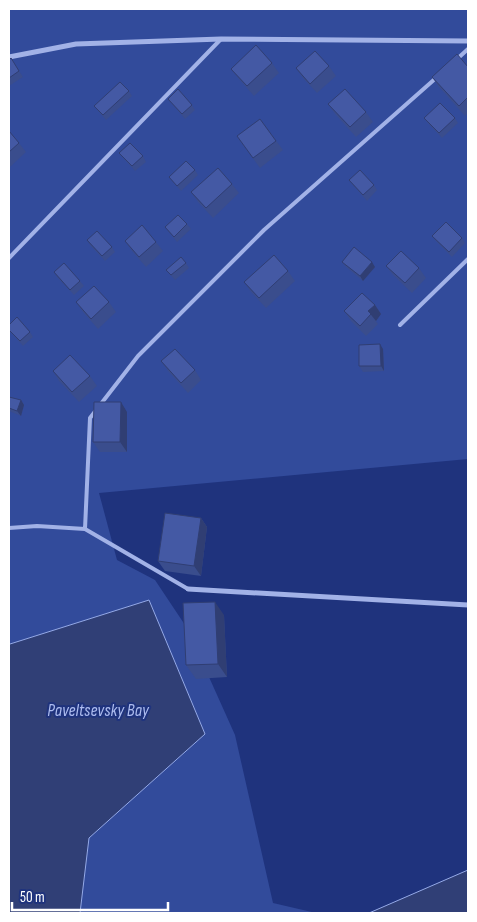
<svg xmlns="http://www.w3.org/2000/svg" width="477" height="922" viewBox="0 0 477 922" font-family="'Sofia Sans Condensed',sans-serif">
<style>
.green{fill:#324b9b}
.water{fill:#303f76;stroke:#95aae8}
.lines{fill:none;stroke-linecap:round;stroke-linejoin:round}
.lane{stroke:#a2b2e7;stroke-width:4}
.street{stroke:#a2b2e7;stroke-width:5}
.wall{fill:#3a4d8d}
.shaded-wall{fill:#303e73}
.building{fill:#4459a4;stroke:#303e73}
.labels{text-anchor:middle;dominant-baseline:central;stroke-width:4;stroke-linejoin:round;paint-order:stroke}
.water-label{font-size:18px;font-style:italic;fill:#adbcef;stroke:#1f337d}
</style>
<rect width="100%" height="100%" fill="#1f337d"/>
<!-- green -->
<path class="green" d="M9,9H468V459L99,493L117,560L155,580L187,628L235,735L273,903L316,913H80L89,838L205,734L149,600L10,644L9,645Z"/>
<!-- water -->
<path class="water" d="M149,600L205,734L89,838L80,913H9V645L10,644Z
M468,870V913H369Z"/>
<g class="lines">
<!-- lane -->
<path class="lane" d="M456,60L468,49
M9,258L221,39
M400,325L468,259
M9,528L37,526L85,529L188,589
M85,529L90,418L138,356L264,230L436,78"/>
<!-- street -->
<path class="street" d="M9,57L76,44L221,39L468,41
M188,589L468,605"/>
</g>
<!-- wall -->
<path class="wall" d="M11,58L23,77L9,86V60Z
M272,63L279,73L254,96L238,78L231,69Z
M329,66L336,76L317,93L303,78L296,68Z
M468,67V113L465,116L439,87L432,77Z
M129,91L132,96L106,120L94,106Z
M168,99L192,105L195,110L185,119Z
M328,104L366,112L373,122L356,137L335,114Z
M424,118H455L458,123L442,138L428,123Z
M260,119L283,150L260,168L237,136Z
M9,131L19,143L26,152L9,168Z
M119,153L143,156L146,162L135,171Z
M195,170L198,175L181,191L169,177Z
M349,180L374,185L377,190L367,201L353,185Z
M232,184L239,193L213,218L198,202L191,192Z
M187,224L191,229L177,242L165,227Z
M432,236L462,238L465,243L452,257L436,241Z
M87,240L112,247L115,252L105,261L90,245Z
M125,241L156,242L163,251L146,267L132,251Z
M342,262L375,267L363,281L346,267Z
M186,263L189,268L175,280L166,270Z
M386,266L419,268L426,278L412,293L393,275Z
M288,271L295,281L266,308L251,292L244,282Z
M54,272L80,281L84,286L74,295L57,277Z
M76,302H109L116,312L98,329L83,312Z
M375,305L381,314L376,321L378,324L366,336L351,321L344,311Z
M9,325L30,332L33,337L23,346L9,330Z
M383,349L384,371L363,372L359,366Z
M161,361L195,370L201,380L188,393L168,371Z
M53,371L90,376L97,386L79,402L59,381Z
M9,397L21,400L24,405L21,416L9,411Z
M127,412V452H100L93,442Z
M201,518L207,527L201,576L165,571L158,561Z
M224,615L227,677L196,679L186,665Z"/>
<!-- shaded-wall -->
<path class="shaded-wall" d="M372,262L375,267L363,281L360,276Z
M375,305L381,314L376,321L368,311Z
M380,344L383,349L384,371L381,366Z
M21,400L24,405L21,416L17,411Z
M121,402L127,412V452L120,442Z
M201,518L207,527L201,576L194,566Z
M215,602L224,615L227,677L218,664Z"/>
<!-- building -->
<path class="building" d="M256,45L272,63L247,86L231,69Z
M315,51L329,66L310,84L296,68Z
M457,54L468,67V97L459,106L432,77Z
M11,58L19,71L9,78V60Z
M120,82L129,91L103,115L94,106Z
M178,89L192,105L182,114L168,99Z
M345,89L366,112L350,127L328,104Z
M440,103L455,118L439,133L424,118Z
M260,119L276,141L253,158L237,136Z
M9,131L19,143L9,152Z
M130,143L143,156L132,166L119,153Z
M186,161L195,170L177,186L169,177Z
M218,168L232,184L206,208L191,192Z
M360,170L374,185L363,195L349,180Z
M178,215L187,224L174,237L165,227Z
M446,222L462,238L449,252L432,236Z
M142,225L156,242L139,257L125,241Z
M97,231L112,247L102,256L87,240Z
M354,247L372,262L360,276L342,262Z
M401,251L419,268L405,283L386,266Z
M274,255L288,271L259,298L244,282Z
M181,257L186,263L171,275L166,270Z
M64,263L80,281L70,290L54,272Z
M94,286L109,302L91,319L76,302Z
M362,293L375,305L368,311L371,314L360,326L344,311Z
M17,317L30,332L20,341L9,330V325Z
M380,344L381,366H359V345Z
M175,349L195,370L181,383L161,361Z
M70,355L90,376L72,392L53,371Z
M9,397L21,400L17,411L9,408Z
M94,402H121L120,442H93Z
M165,513L201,518L194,566L158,561Z
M215,602L218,664L186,665L183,603Z"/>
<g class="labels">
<!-- water labels -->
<g class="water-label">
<text x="98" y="710">Paveltsevsky Bay</text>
</g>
</g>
<!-- border -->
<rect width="477" height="922" fill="none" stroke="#ffffff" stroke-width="20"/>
<!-- scale -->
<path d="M12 902v8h156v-8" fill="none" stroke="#ffffff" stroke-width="2.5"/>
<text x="20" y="902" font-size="15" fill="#ffffff" stroke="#1f337d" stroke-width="4" paint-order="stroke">50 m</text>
</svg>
